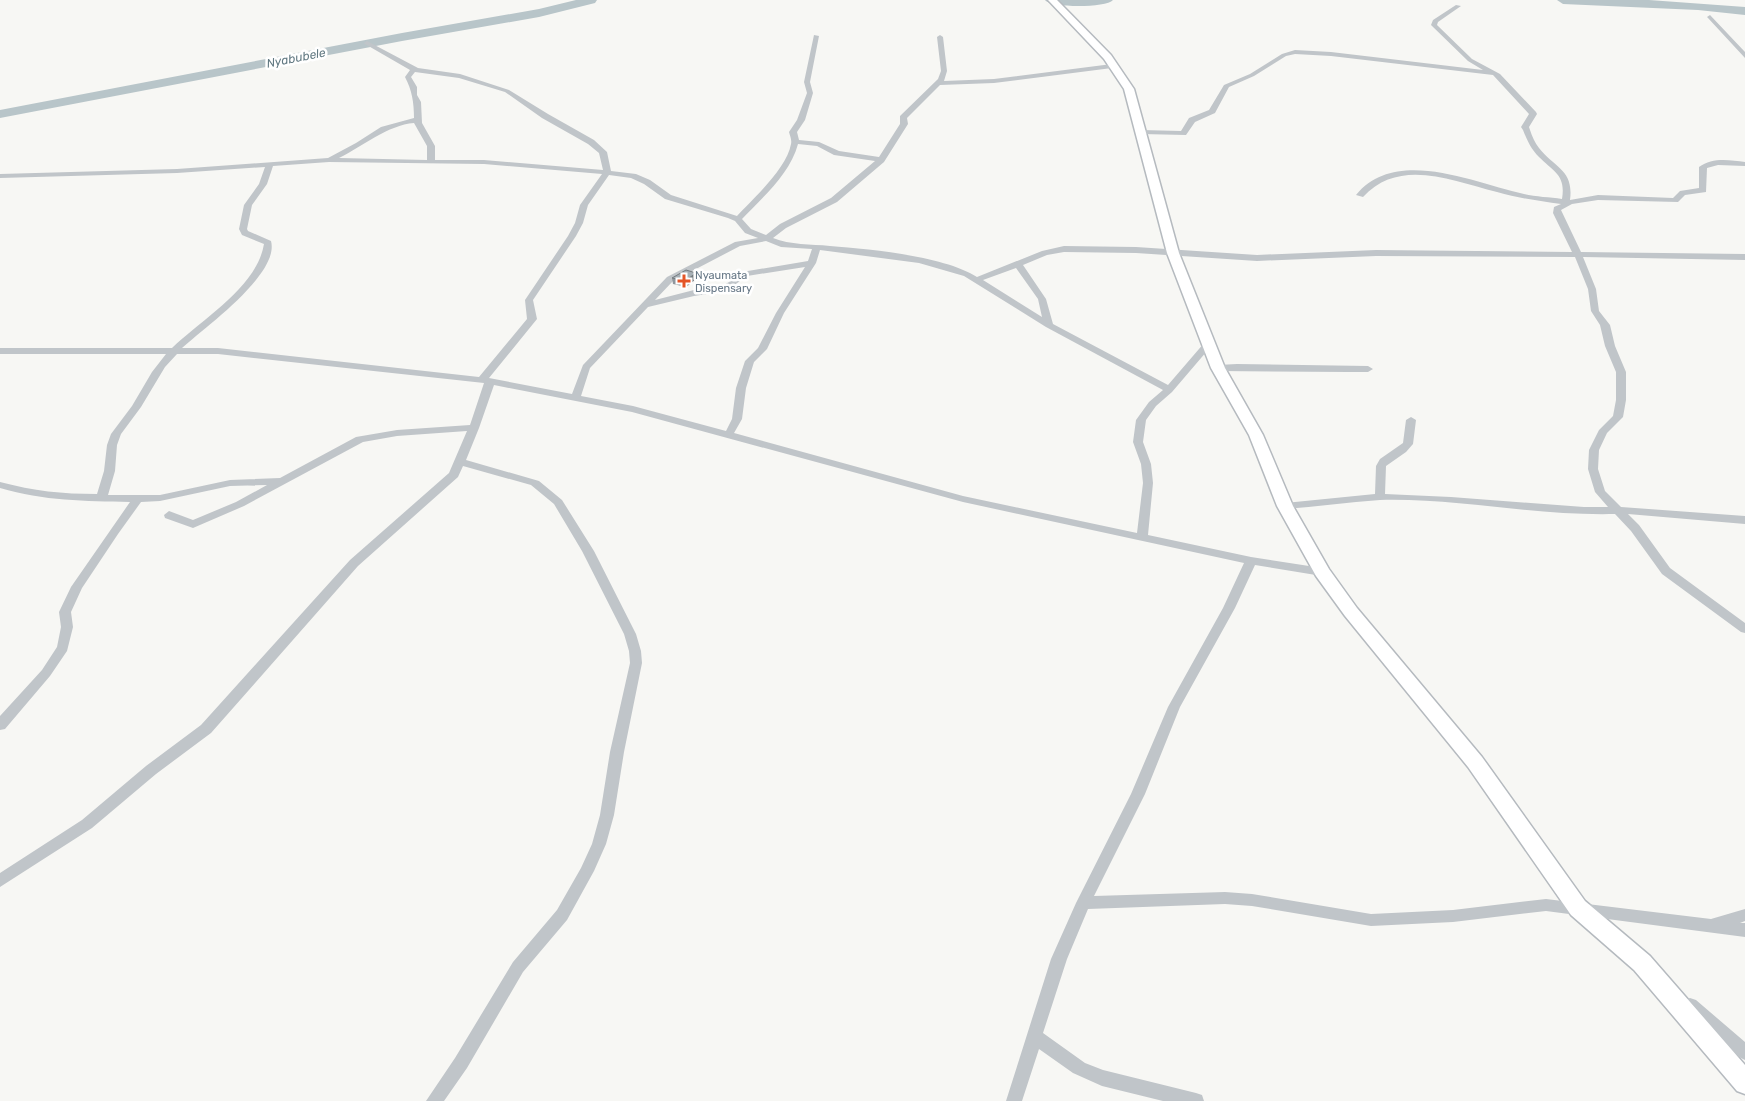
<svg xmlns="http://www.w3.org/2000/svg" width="1745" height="1101" viewBox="0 0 1745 1101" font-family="Rubik,sans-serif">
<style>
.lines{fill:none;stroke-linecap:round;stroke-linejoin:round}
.river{fill:#b8c5c9;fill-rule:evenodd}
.secondary-casing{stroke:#b5babf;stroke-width:3}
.street{fill:#c0c5c9;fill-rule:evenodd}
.secondary{fill:#fff;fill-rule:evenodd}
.wall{fill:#90979d}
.shaded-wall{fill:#757b7f}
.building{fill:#a7b0b6;stroke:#757b7f}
.poi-dot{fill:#e45527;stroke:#fff;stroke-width:2}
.labels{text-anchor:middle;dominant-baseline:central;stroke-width:5;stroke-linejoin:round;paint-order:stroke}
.far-poi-label{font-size:11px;fill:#667786;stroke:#fff;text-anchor:start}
.far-water-label{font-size:12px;font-style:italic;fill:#627982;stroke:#fff}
</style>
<rect width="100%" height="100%" fill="#f7f7f4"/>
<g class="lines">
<!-- river -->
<path class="river" d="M576,0H597L595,3L539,17L402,41L0,118V110L402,33L539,9Z
M1045,0H1113C1106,8 1051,8 1045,0Z
M1557,0H1649L1745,7V15L1698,10L1563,4Z"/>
<defs>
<path id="secondary" d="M1048,0H1057L1111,55L1134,89L1179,253L1225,368L1263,435L1293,506L1329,569L1357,608L1482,757L1585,901L1650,956L1745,1065V1094L1737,1091L1634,970L1571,915L1468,767L1345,616L1316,576L1277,506L1249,435L1211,368L1167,253L1124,89L1104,59Z"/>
</defs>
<!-- secondary casing -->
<use href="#secondary" class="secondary-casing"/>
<!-- street -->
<path class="street" d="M1456,5L1461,6L1438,22L1437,25L1472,59L1500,74L1536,112L1537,114L1529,127L1530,130C1532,136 1535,143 1539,148C1555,168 1574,170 1570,200L1598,195L1673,198L1680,191L1699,188V167C1712,157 1730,160 1745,162V166L1718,165L1707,168L1706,192L1685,195L1678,202L1598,200L1572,204L1561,210L1581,252L1745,254V260L1583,257L1596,289L1599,311L1610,325L1615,346L1626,372V400L1623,417L1607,433L1599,450L1598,469L1605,491L1621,507L1745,516V524L1628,514L1639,525L1670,568L1745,623V633L1741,632L1662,574L1631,531L1615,514C1536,516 1458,498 1380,500C1348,502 1316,507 1285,509L1280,506L1285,503L1375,494L1376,466L1380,459L1403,443L1406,420L1411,417L1416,420L1413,444L1406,452L1386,466L1385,494L1451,497L1584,507H1608L1595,492L1588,469L1589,450L1599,430L1613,416L1616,400V372L1605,346L1600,325L1591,311L1588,289L1575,257L1376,256L1257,261L1136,253L1064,252L1047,255L1023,265L1046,299L1053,324L1168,385L1205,342H1211L1213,344L1172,392L1156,406L1146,420L1143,442L1151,464L1153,483L1148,535L1251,557L1322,568L1328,572L1322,576L1255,565L1235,608L1180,707L1145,794L1094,896L1225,892L1252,894L1371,914L1453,910L1546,899L1711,919L1745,909V921L1740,923H1745V937L1546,911L1453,922L1371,926L1252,906L1225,904L1088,909L1067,959L1043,1033L1085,1063L1103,1070L1196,1093L1202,1095L1204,1101H1163L1102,1086L1073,1073L1039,1049L1022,1101H1006L1051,959L1076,903L1131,794L1168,707L1223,608L1244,563L963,502L632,412L494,385L479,428L466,460L539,481L562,500L594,551L636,634L641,651L642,663L624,752L614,815L606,844L594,871L567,920L523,972L467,1068L444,1101H426L455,1058L513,962L557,910L581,868L592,844L600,815L610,752L630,663L629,651L624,634L582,551L554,504L531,485L463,466L458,477L358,566L211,733L156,774L92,828L0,887V873L82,820L146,766L201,725L350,560L449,473L467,431L397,436L363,442L244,506L193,528L165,518L164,515L169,511L193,520L236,502L267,485L230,486L160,501L141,502L118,534L82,588L71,612L73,627L67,651L50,676L5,729L0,730V716L42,670L57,647L61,627L59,612L71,587L130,502C85,501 44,501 0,488V482C34,491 62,494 97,494L104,471L107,445L111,434L132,406L152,372L166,354H0V348H172C202,319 257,287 264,244L242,235L239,229L244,205L259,184L265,167L177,173L0,178V174L177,169L328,158L356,143L381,127L414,118C414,103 412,90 405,77L410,70L365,44L364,43L367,41L418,68L460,74L509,90L548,114L594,140L607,152L611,171L636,174L650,180L671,195L737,216C754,198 787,168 791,144C792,140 790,136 789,132L797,120L807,93L804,82L814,35L819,36L810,82L813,93L805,120L797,132L799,140L819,142L839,151L879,157L900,124V116L938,79L941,71L937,37L940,35L943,37L947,71L944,81L994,79L1112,64L1115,66L1112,68L994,83L940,85L907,118L908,124L884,162L837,202L786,228L773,238C790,245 811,244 830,246C870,249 944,256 977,277L1042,251L1064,246L1136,247L1257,255L1376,250L1572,252L1553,213L1554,207L1561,204C1539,201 1518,198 1497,192C1452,181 1400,157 1363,197L1356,195C1396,146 1474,183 1524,194C1536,197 1550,197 1562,199C1566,175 1554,172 1539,157C1531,149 1527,140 1523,130L1521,127L1529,114L1493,75L1331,56L1295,54L1286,56L1254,76L1229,87L1215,113L1195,122L1186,135L1141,134L1137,132L1141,130L1181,131L1189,118L1209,110L1224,85L1250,74L1282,54L1295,50L1331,52L1483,70L1468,61L1431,25L1433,20ZM415,72L459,78L505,92L542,118L588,144L599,153L603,170L484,160H435V146L422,123L421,102L417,95V87L411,77ZM414,123L427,146V160L339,158C363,146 388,125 414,123ZM798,144L817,146L834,155L875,161L831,198L780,224L766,235L751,229L742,219C763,197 790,174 798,144ZM329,162L484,164L602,174L580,205L575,223L568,236L525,300L527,319L479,377L218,348H182C204,328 280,274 271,241L248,231L247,229L252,205L267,184L273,166ZM609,175L631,178L644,184L665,199L728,218L735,221L745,233L758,238L735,242L667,277L583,365L572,394L489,378L537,319L533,300L576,236L583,223L588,205ZM766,241L781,247L812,249L808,261L742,272L735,275L729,282L721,287L694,290L655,300L673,281L740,246ZM820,250L919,263L964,276L1046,327L1163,390L1149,402L1136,420L1133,442L1141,464L1143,483L1137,533L963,496L734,433L742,419L746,388L754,362L767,349L784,313L816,263ZM805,267L776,313L758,348L745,361L736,388L732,419L726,431L633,406L581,396L590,368L648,307L694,296L726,291L747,276ZM1016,268L1038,299L1042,317L983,280ZM177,354H218L484,383L470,425L397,430L356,437L280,478L230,480L160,495H108L115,471L117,445L121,434L141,407L165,367Z
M1710,15L1745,52V58L1708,18L1707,17Z
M1237,364L1368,366L1373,369L1368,372H1349L1218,371L1213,368L1218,365Z
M1690,998L1696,1000L1745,1042V1060L1739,1057L1684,1010L1682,1005L1684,1000Z"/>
<!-- secondary -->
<use href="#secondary" class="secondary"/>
</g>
<!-- wall -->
<path class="wall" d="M696,273V279L686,287L673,284L672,278Z"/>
<!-- shaded-wall -->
<path class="shaded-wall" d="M696,273V279L686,287L685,281Z"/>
<!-- building -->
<path class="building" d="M686,270L696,273L685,281L672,278Z"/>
<!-- markers -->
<path class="poi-dot" d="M681.5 273.5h5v5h5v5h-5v5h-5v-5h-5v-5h5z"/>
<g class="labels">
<!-- far-poi labels -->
<g class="far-poi-label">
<text x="695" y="275">Nyaumata<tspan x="695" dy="13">Dispensary</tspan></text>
</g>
<!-- far-water labels -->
<g class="far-water-label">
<text transform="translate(296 58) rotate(-11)">Nyabubele</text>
</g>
</g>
</svg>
